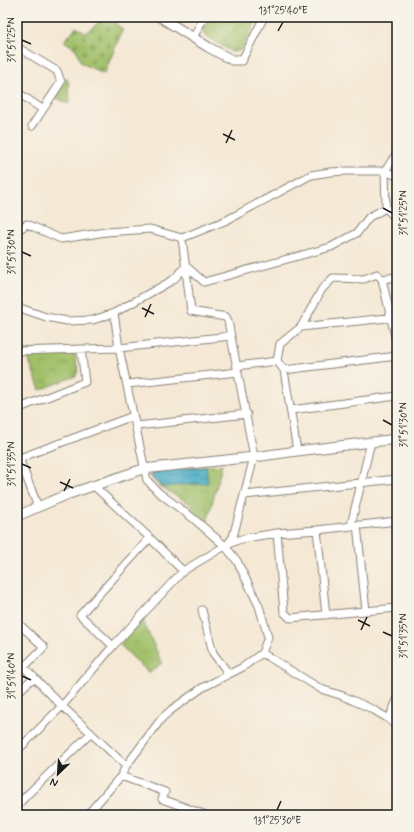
<svg xmlns="http://www.w3.org/2000/svg" width="414" height="832" viewBox="0 0 414 832" font-family="Mynerve,sans-serif">
<style>
.cemetery{fill:url(#cemetery-stones);stroke:#5e6e42}
.park{fill:url(#park-crowns);stroke:#5e6e42}
.water{fill:url(#water-waves);stroke:#306470}
.lines{fill:none;stroke-linecap:round;stroke-linejoin:round}
.minor-casing{stroke:#888278;stroke-width:9}
.tertiary-casing{stroke:#888278;stroke-width:11}
.minor{stroke:#fff;stroke-width:7}
.tertiary{stroke:#fff;stroke-width:9}
.ticks{fill:none;stroke:#1c1c1c;stroke-width:1.5}
.neatline{fill:none;stroke:#1c1c1c;stroke-width:1.5}
.ticks-label{font-size:10px;text-anchor:middle;fill:#1c1c1c}
</style>
<defs>
<pattern id="cemetery-stones" width="16" height="16" patternUnits="userSpaceOnUse"><rect width="16" height="16" fill="#a0c069"/><path d="M2 7V4a2 2 0 0 1 4 0v3zM10 15v-3a2 2 0 0 1 4 0v3z" fill="#89a45a"/></pattern>
<pattern id="park-crowns" width="20" height="18" patternUnits="userSpaceOnUse"><rect width="20" height="18" fill="#a0c069"/><path d="M2 6a3 3 0 1 1 6 0M12 15a3 3 0 1 1 6 0" fill="none" stroke="#89a45a"/></pattern>
<pattern id="water-waves" width="16" height="10" patternUnits="userSpaceOnUse"><rect width="16" height="10" fill="#44abc4"/><path d="M0 5q4-4 8 0t8 0" fill="none" stroke="#388a9e"/></pattern>
</defs>
<rect width="100%" height="100%" fill="#f7f3e8"/>
<filter id="ink" filterUnits="userSpaceOnUse"><feTurbulence type="fractalNoise" baseFrequency=".025" numOctaves="2"/><feDisplacementMap in="SourceGraphic" scale="8" xChannelSelector="R" yChannelSelector="G"/><feConvolveMatrix kernelMatrix="1 2 1 2 8 2 1 2 1" color-interpolation-filters="sRGB"/></filter>
<filter id="wash" filterUnits="userSpaceOnUse"><feTurbulence type="fractalNoise" baseFrequency=".012" numOctaves="4" result="noise"/><feDisplacementMap in="SourceGraphic" scale="16" xChannelSelector="R" yChannelSelector="G"/><feGaussianBlur stdDeviation="0.9" result="paint"/><feColorMatrix in="noise" values="0 0 0 0 0 0 0 0 0 0 0 0 0 0 0 0 0 1.4 0 .05"/><feComposite in="paint" operator="in"/></filter>
<g filter="url(#wash)">
<rect width="100%" height="100%" fill="#f5e8d4"/>
<!-- cemetery -->
<path class="cemetery" d="M105,17H113L117,25L123,29L104,74L81,63L76,49L64,41L76,27L86,33Z"/>
<!-- park -->
<path class="park" d="M209,17H249L256,21L242,49L238,51L232,52L204,35C201,28 205,23 209,17Z
M67,78L69,85L68,90C70,95 71,99 68,104L55,97Z
M25,350L74,352L78,370L76,376L40,390Z
M222,465L207,523L198,515L189,503L159,486L152,479L149,471Z
M142,619L162,663L149,673L120,645Z"/>
<!-- water -->
<path class="water" d="M206,467L208,483L163,487L153,479L150,472Z"/>
</g>
<g filter="url(#ink)">
<g class="lines">
<defs>
<path id="minor" d="M193,38L204,17
M17,47L57,71L61,82L32,126
M242,60L264,17
M17,92L42,109
M397,153L385,171L386,208L397,220
M17,231L27,224L61,239L106,232L150,229L182,238L227,220L311,175L330,172L348,171H385L397,176
M182,238L191,311L226,317L228,321L254,457L233,537L227,545
M186,266L204,282L331,247L357,233L369,217L386,208
M382,279L397,277
M17,307L46,317L67,321L93,320L114,313L173,280L186,266
M301,327L397,317
M17,351L119,348L231,336
M237,366L277,361
M284,370L397,356
M128,384L238,372
M17,409L85,382L81,349
M291,410L397,396
M136,426L247,414
M297,451L284,370L277,361L280,344L301,327L322,289L333,278L364,279L377,274L382,279L397,345
M17,453L38,507
M17,459L133,416
M94,486L150,538L183,571
M245,495L397,479
M351,525L371,442
M357,525L366,611
M317,530L326,615
M277,533L284,612L290,618L397,608
M202,610L213,653L229,674
M17,628L20,625L44,647L24,667L62,706L126,766
M113,646L80,615L150,538
M262,653L321,689L343,696L372,709L389,719L397,727
M17,693L34,677
M389,719L397,700
M17,751L62,706L113,646L183,571L225,546L238,540L246,538L277,533L317,530L397,521
M121,776L165,792L162,799L206,815
M17,806L27,795L91,733
M87,815L121,776L126,766L162,718L171,710L202,688L243,667L262,653L268,637L259,606L237,561L225,546L194,519L158,492L147,480L119,348L114,313"/>
<path id="tertiary" d="M160,17L208,47L232,60H242
M17,516L66,495L143,469L254,457L297,451L397,439"/>
</defs>
<!-- minor casing -->
<use href="#minor" class="minor-casing"/>
<!-- tertiary casing -->
<use href="#tertiary" class="tertiary-casing"/>
<!-- minor -->
<use href="#minor" class="minor"/>
<!-- tertiary -->
<use href="#tertiary" class="tertiary"/>
</g>
</g>
<!-- ticks -->
<path class="ticks" d="M278,31L283,22M22,40L31,44M223,134L235,140M226,143L232,130M383,208L392,213M22,252L31,256M142,308L154,314M145,317L151,304M383,420L392,425M22,464L31,468M60,482L73,488M64,491L70,479M358,620L370,626M361,630L367,617M383,632L392,636M22,676L31,680M277,810L281,801"/>
<!-- margin -->
<rect width="414" height="832" fill="none" stroke="#f7f3e8" stroke-width="44"/>
<!-- north arrow -->
<g transform="translate(58 774) rotate(205)" stroke="#f7f3e8" stroke-width="3" paint-order="stroke">
<path d="M0-3L7 15L0 10L-7 15Z" fill="#1c1c1c"/>
<text y="-6" font-size="11" font-weight="bold" text-anchor="middle" fill="#1c1c1c">N</text>
</g>
<rect x="22" y="22" width="370" height="788" class="neatline"/>
<g class="ticks-label">
<text x="283" y="14">131°25'40"E</text>
<text transform="translate(11 40) rotate(-90)" y="4">31°51'25"N</text>
<text transform="translate(403 213) rotate(-90)" y="4">31°51'25"N</text>
<text transform="translate(11 252) rotate(-90)" y="4">31°51'30"N</text>
<text transform="translate(403 425) rotate(-90)" y="4">31°51'30"N</text>
<text transform="translate(11 464) rotate(-90)" y="4">31°51'35"N</text>
<text transform="translate(403 636) rotate(-90)" y="4">31°51'35"N</text>
<text transform="translate(11 676) rotate(-90)" y="4">31°51'40"N</text>
<text x="277" y="824">131°25'30"E</text>
</g>
</svg>
